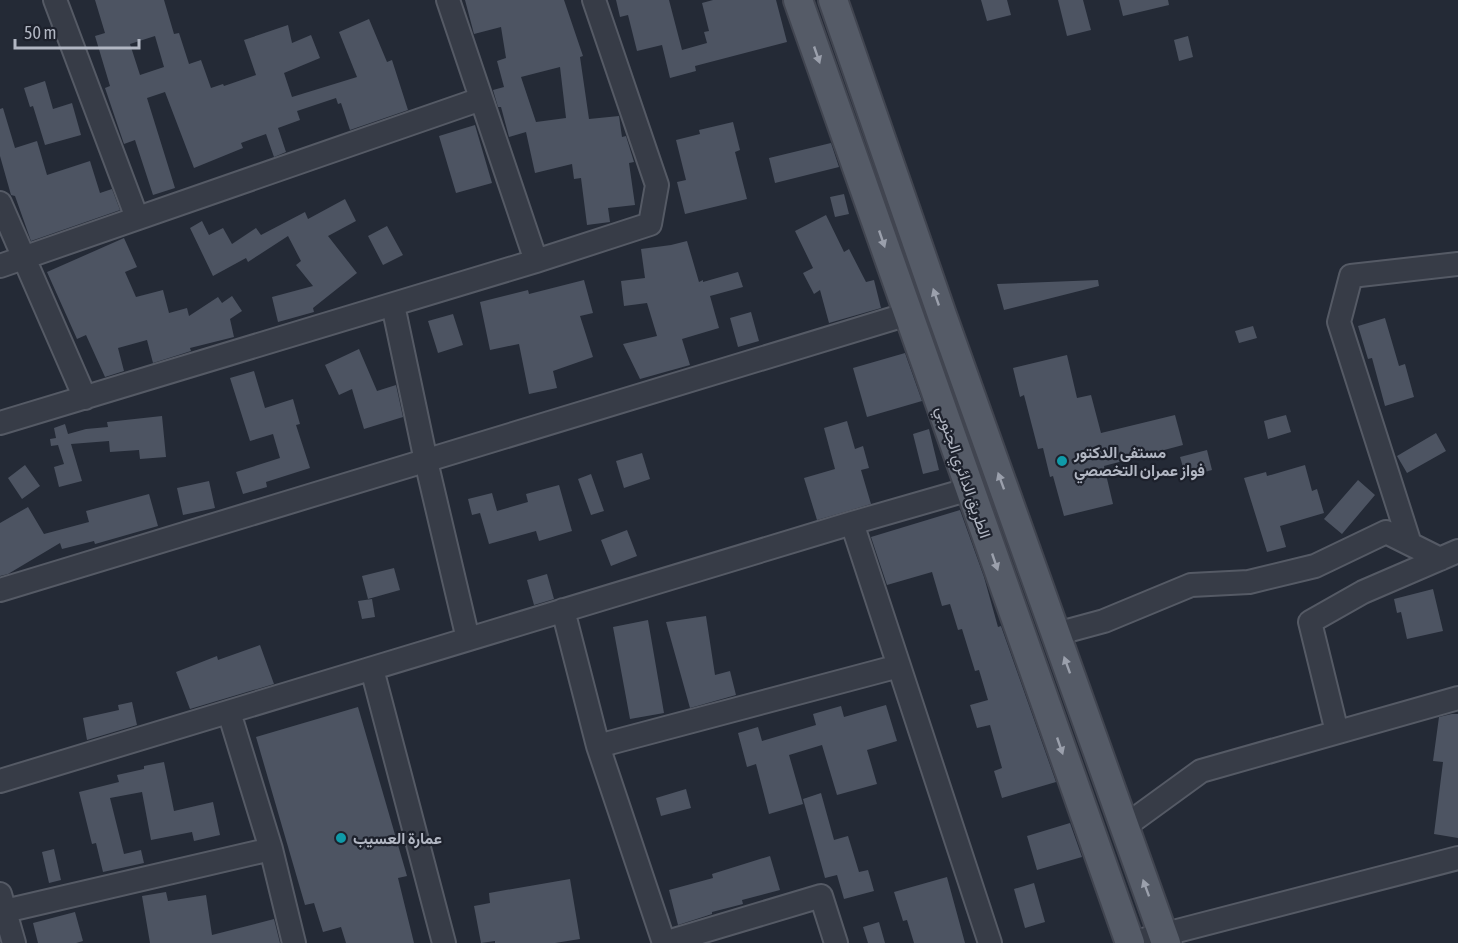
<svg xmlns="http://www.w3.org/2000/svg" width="1458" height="943" viewBox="0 0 1458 943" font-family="'Asap Condensed',Vazirmatn,sans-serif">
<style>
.building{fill:#4d5462;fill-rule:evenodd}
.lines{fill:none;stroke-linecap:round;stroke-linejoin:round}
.minor-casing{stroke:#555a65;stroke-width:26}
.major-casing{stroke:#414550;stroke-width:32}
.minor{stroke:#373c47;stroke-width:22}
.major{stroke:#555b67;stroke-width:28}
.oneway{fill:#9ba0ac}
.culture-dot{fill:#0f9aa8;stroke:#1d212c;stroke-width:2}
.labels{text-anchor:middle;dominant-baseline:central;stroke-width:4.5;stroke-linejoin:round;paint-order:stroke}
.poi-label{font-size:16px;font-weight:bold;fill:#b2b7c3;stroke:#1d212c;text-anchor:start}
.street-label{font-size:16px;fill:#b2b7c3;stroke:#1d212c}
</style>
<rect width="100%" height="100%" fill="#242a36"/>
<!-- building -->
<path class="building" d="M95,0H164L174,34L179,33L189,64L201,60L211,88L223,84L224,86L256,75L244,40L288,25L292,43L311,35L320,58L284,73L292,97L357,77L339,32L369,19L387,62L392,60L408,110L350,130L341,103L338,104L336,98L297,111L300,120L278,128L286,152L274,157L266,134L241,143L243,148L194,168L165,92L147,98L175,188L153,195L135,140L124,144L105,88L110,86L95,36L105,33ZM155,36L164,67L140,75L130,44Z
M465,0H564L583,56L580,57L589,119L619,116L622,137L626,136L634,162L629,163L635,205L608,208L610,222L587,225L581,178L574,179L572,164L535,173L526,132L509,137L501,107H498L493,90L504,87L497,61L506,58L501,27L474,34ZM560,67L566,118L536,122L521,77Z
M616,0H669L682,50L707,43L704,32L709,31L702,3L713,0H776L787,42L695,66L696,71L670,78L662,45L637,51L628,15L620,17Z
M981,0H1007L1011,15L987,21Z
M1058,0H1083L1091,30L1067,36Z
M1119,0H1168L1169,5L1123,16Z
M1188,36L1193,57L1179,61L1174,40Z
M45,81L53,109L72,103L81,135L45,145L33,106L30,107L24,88Z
M3,108L15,148L37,141L47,175L90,161L100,193L112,189L120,210L31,241L15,196L11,195L0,156V109Z
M733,122L740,150L735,152L747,199L685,214L677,182L686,180L676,140L700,134L699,130Z
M475,125L492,183L456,193L439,136Z
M831,143L839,167L775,183L769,158Z
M844,194L849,214L835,217L830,197Z
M345,199L356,221L328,236L357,273L313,308L314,312L278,322L272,297L313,286L296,265L301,261L288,236L248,262L246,258L213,276L190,228L202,221L209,235L223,228L232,244L256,228L261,235L305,212L308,219Z
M826,215L844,252L849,249L866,282L874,280L881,308L829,323L820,290L814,294L803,273L813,268L795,231Z
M387,226L403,255L383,265L368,236Z
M124,238L137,267L125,272L136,297L163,290L169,313L187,308L189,316L218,297L222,303L232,296L242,311L230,319L234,337L190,348L191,351L153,363L147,340L118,348L124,371L105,377L86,335L77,339L47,272Z
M687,241L699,282L703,280V282L738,272L743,287L710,296L719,328L682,339L690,365L640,379L623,344L657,336L647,303L624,306L621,281L645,278L641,249L671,245Z
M584,280L593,313L580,316L593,357L553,371L557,388L529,394L519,344L490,350L480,302L528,290L529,294Z
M1098,280L1099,286L1004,310L997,284Z
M751,312L759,341L738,347L730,318Z
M453,314L463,345L438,353L428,321Z
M1385,318L1399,366L1405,364L1414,397L1385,406L1372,358L1368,359L1358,326Z
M1253,326L1257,338L1239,343L1235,331Z
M359,349L377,391L396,385L403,417L364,429L352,389L339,395L325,365Z
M905,353L922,401L867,417L853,368Z
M1067,355L1077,398L1091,395L1101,433L1175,415L1183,445L1104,466L1113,504L1064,516L1053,476L1050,477L1043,448L1038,449L1024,395L1020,397L1013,368Z
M254,371L265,408L293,399L300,424L296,425L310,468L266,482L267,487L243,494L236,472L280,458L273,434L250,441L230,378Z
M1286,415L1291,432L1268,439L1264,421Z
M162,416L166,457L140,459L139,450L110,452L109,441L71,444L82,481L59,487L54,467L64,464L58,445L51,446L50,439L56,438L54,428L65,424L68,434L86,429L108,427L107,422Z
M847,421L855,449L863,446L869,468L861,470L871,504L817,520L804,478L835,469L824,428Z
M929,429L939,470L923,474L913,434Z
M1436,433L1446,451L1407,473L1397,456Z
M1207,450L1212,470L1186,477L1180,457Z
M642,453L650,479L624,488L616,461Z
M25,465L40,486L22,499L8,478Z
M1305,465L1312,491L1317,489L1324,513L1280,526L1286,547L1267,552L1244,478L1266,472L1267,476Z
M591,474L604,511L591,515L578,479Z
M1358,480L1375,495L1342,534L1324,519Z
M209,481L215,508L183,515L177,488Z
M559,485L572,531L539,541L536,531L489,544L480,513L472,515L468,499L492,493L497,511L528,502L526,494Z
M149,494L158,526L95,544L94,541L62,549L60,543L8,574L0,576V523L28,507L44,534L89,522L86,511Z
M960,510L984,577L998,627L1001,626L1056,782L1002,798L994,771L1002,768L990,725L977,728L970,705L988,700L979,670L975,671L962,629L958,630L950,604L942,606L932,572L887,585L871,537Z
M627,530L637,556L611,566L601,540Z
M394,568L400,590L368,599L362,576Z
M547,574L554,599L534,605L527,580Z
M1433,589L1443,631L1407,639L1401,612L1397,613L1394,599Z
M372,599L375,617L362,619L358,601Z
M706,616L715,675L730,671L736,695L690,708L666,622Z
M648,620L664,713L630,719L613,627Z
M260,645L274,684L190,709L176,672L217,656L218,660Z
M132,702L137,725L87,740L83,718L119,710L118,705Z
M886,705L897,741L867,750L877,784L837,795L822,745L789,755L803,804L769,814L756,764L747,767L738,733L758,727L762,741L816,725L813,714L841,706L844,717Z
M358,707L407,876L398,878L414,943H346L341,927L323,932L314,903L305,905L256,737Z
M1452,714H1458V838L1434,834L1443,762L1433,761L1439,717Z
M164,762L174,811L213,802L220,835L194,841L192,832L151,840L142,792L110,798L124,854L141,850L144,863L103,872L96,843L92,844L79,792L119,782L117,775L144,769V766Z
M686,789L691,808L661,816L656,798Z
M821,793L834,840L848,836L859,872L868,870L874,891L844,899L837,875L825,878L803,799Z
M1070,823L1082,857L1037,870L1027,836Z
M54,849L61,880L49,883L42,852Z
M770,856L780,890L742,900L743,904L712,912V914L678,925L669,890L713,878L712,874Z
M947,877L965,943H914L907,920L903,921L894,892Z
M570,879L580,939L555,943H495V941L481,943L474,906L490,903L489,893Z
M1034,883L1045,922L1025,928L1014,889Z
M166,892L168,901L206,895L212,935L274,919L280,943H150L142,896Z
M75,912L83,941L76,943H38L33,923Z
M879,922L885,943H868L863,927Z"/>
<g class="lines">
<defs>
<path id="minor" d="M55,0L137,218
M448,0L536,261
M0,203L85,398
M0,266L481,99
M393,305L426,461L468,639
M0,423L536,261L650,224L657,185L594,0
M852,523L990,943
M1410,544L1339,322L1351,276L1458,264
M0,590L908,314
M563,610L598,746L899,666
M1056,634L1104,621L1191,585L1249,582L1315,566L1386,532L1440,559
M372,669L444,943
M229,712L271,849
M1337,732L1310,622L1363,592L1458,551
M598,746L664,943
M0,781L852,523L970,489
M1124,827L1201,771L1458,698
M0,894L14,943
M5,911L271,849L294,943
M664,943L821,896L836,943
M1131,943L1458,858"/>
<path id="major" d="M798,0L1130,943
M833,0L942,315L1166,943"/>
</defs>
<!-- minor casing -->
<use href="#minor" class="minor-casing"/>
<!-- major casing -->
<use href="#major" class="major-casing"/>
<!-- minor -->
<use href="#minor" class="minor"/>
<!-- major -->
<use href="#major" class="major"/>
</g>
<!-- one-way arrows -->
<defs><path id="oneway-solid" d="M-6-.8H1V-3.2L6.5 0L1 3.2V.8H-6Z" transform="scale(1.5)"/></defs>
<g class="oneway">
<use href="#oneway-solid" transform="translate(817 55) rotate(71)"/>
<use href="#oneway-solid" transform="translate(882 239) rotate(71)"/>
<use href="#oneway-solid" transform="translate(936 297) rotate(-109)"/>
<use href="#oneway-solid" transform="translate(1001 481) rotate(-110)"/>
<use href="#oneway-solid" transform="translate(995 562) rotate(71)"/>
<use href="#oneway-solid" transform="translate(1067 665) rotate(-110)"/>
<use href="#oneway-solid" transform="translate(1060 746) rotate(71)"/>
<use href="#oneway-solid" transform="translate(1146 888) rotate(-110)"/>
</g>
<!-- markers -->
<g class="culture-dot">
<circle cx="1062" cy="461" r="6"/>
<circle cx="341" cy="838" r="6"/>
</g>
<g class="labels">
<!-- poi labels -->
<g class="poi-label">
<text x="1074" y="452">مستفى الدكتور<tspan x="1074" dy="18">فواز عمران التخصصي</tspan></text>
<text x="353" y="838">عمارة العسيب</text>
</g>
<!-- street labels -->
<g class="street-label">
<text transform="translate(964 472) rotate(71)">الطريق الدائري الجنوبي</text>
</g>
</g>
<!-- scale -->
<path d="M15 39v9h124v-9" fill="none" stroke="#b2b7c3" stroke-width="3"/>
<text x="24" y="39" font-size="18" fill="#b2b7c3" stroke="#1d212c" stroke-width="4.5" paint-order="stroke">50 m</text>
</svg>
